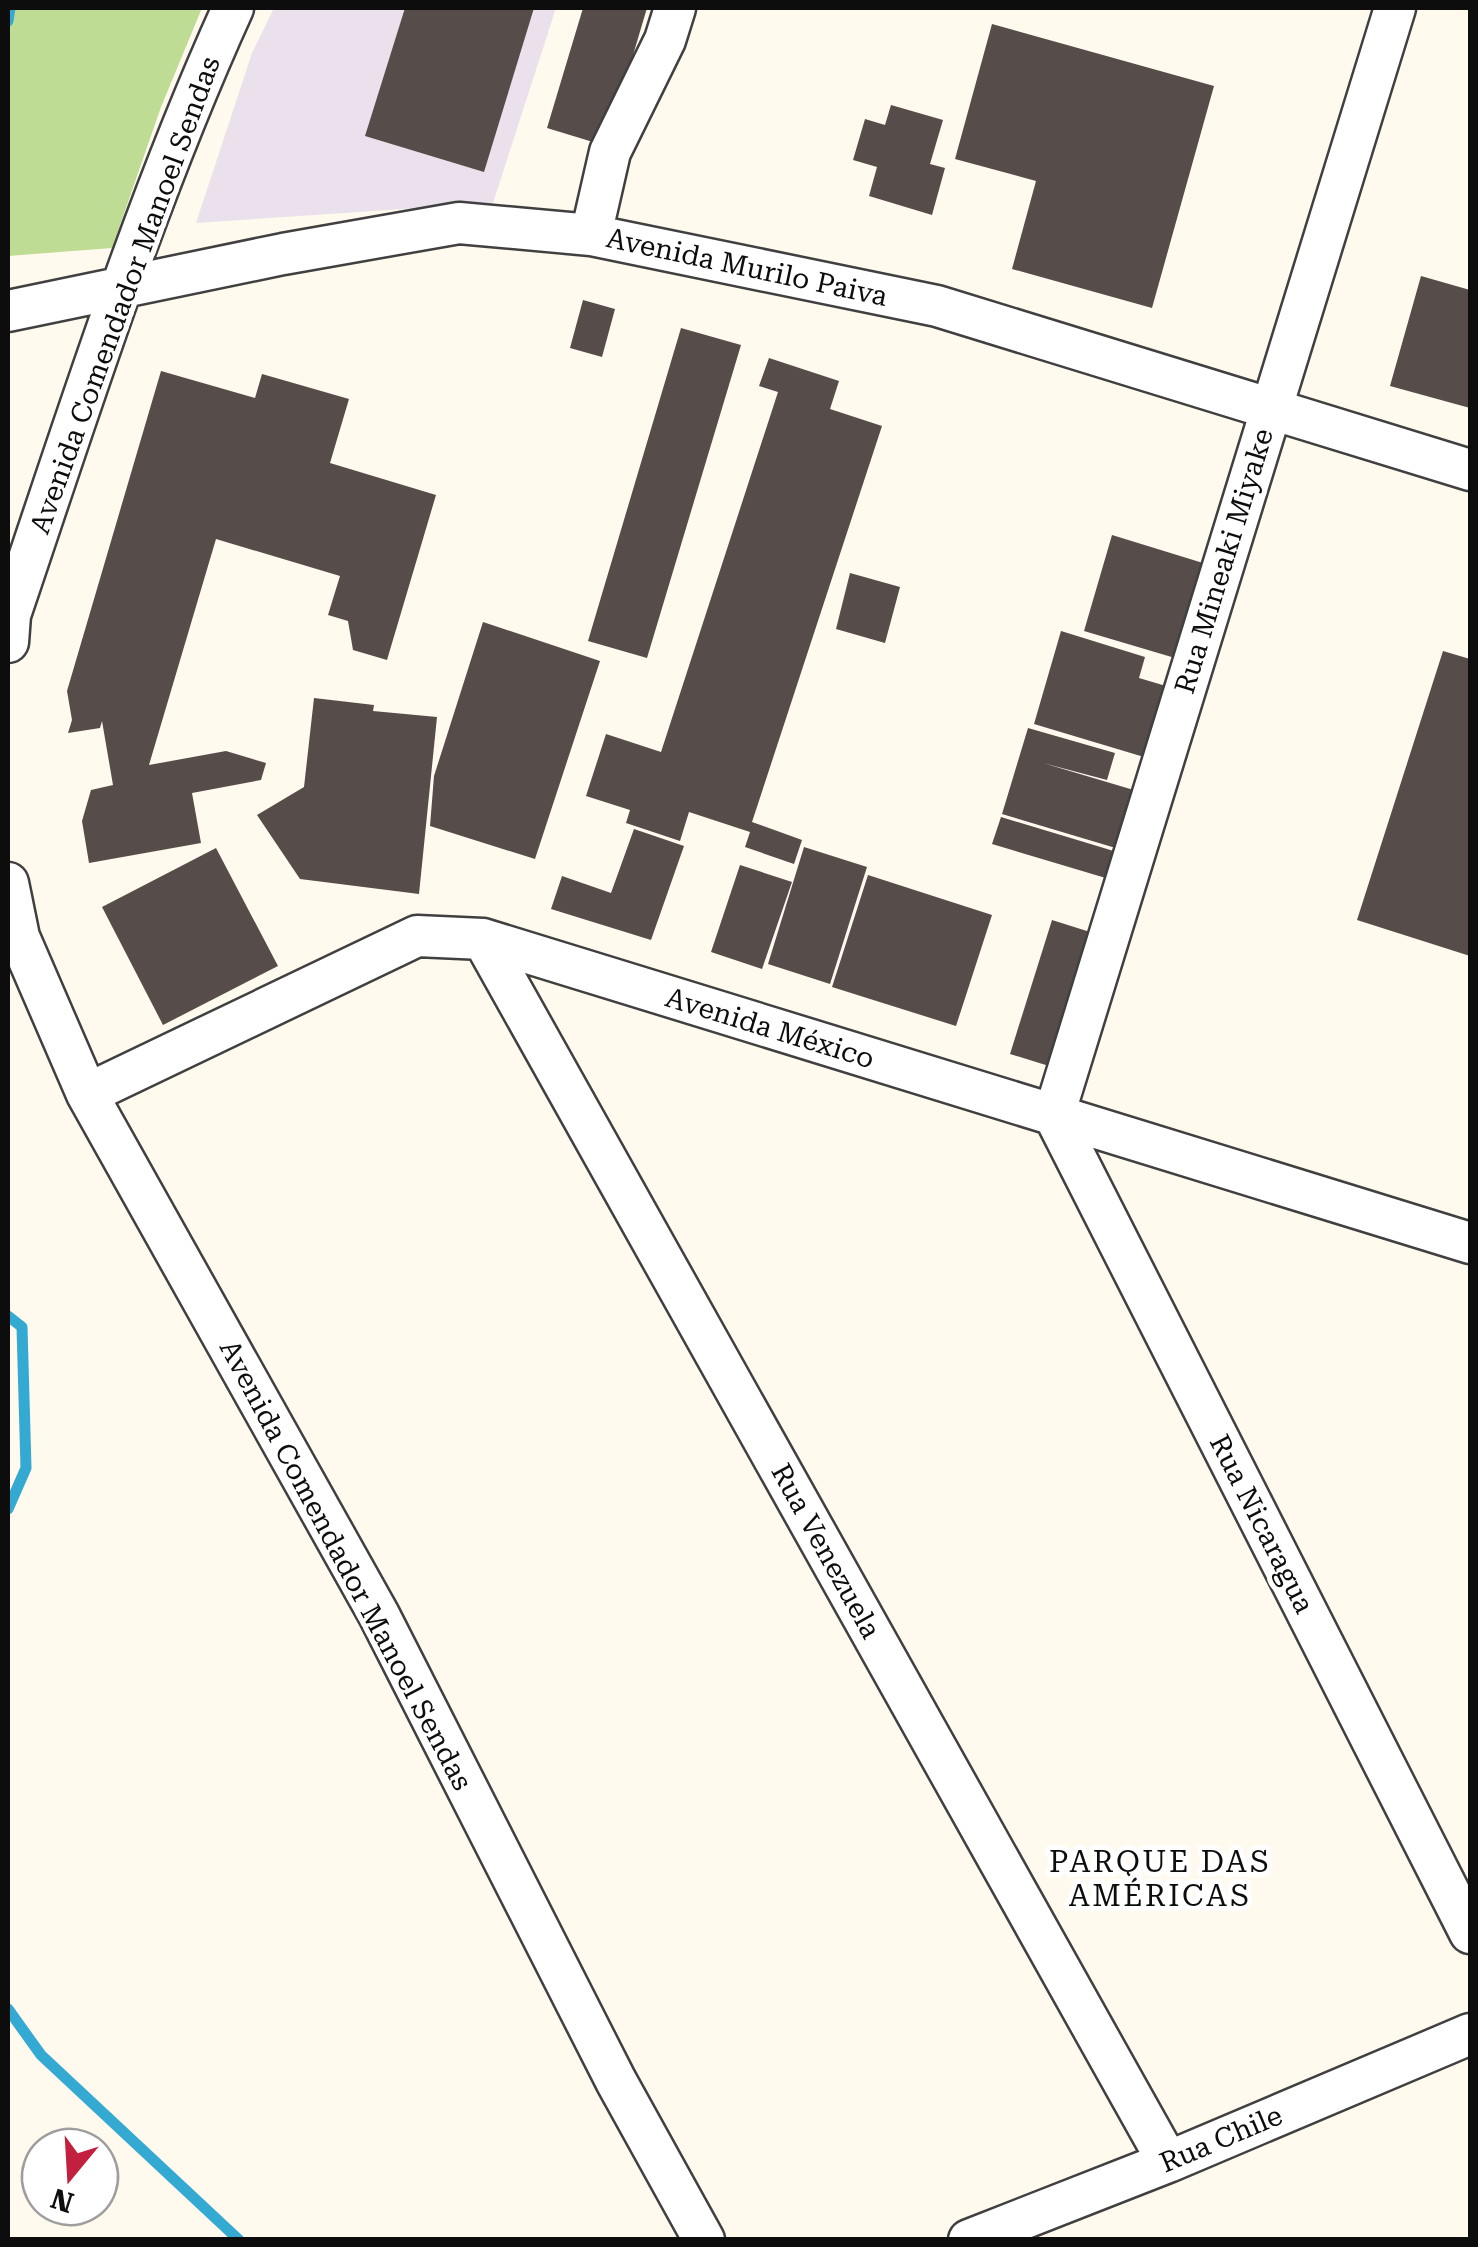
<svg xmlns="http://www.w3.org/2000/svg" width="1478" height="2247" viewBox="0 0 1478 2247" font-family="'Roboto Serif',serif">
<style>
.industrial{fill:#eae1ec}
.forest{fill:#bfdc94}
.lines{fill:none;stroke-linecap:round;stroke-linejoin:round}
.stream{stroke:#34aad3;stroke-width:11}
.building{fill:#564c49}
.minor-casing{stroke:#404040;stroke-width:45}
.minor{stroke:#fff;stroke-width:40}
.labels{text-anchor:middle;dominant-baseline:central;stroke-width:10;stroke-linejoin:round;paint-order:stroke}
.street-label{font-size:28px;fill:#0d0d0d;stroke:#fff}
.neighbourhood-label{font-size:30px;letter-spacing:2.5px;fill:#0d0d0d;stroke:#fff}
</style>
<rect width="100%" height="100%" fill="#fff9ee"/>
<!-- industrial -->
<path class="industrial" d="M274,8H556L493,203L196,223L252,53Z"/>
<!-- forest -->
<path class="forest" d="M8,8H202L161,107L112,248L8,256Z"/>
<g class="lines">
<!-- stream -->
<path class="stream" d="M8,21L10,8
M8,1316L22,1327L26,1468L8,1509
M8,2009L41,2055L239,2240"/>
</g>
<!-- building -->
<path class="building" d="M405,8H534L484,172L365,136Z
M583,8H647L606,146L547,128Z
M992,24L1214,86L1152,308L1012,269L1036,181L955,159Z
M891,105L943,120L930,164L945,168L932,215L869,196L877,167L853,160L865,119L885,125Z
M1421,276L1470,290V408L1390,386Z
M583,300L615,309L602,357L570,348Z
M681,328L741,345L647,658L588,641Z
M769,358L839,381L830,409L882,426L752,822L802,840L794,864L745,847L750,832L689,812L680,841L626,823L630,810L586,796L606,734L661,752L778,392L759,386Z
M161,371L255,398L262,374L349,399L330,463L436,495L387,660L353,650L348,621L328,615L340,576L216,539L149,765L226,751L266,763L261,780L192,793L201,843L89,863L82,821L91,790L113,785L102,721L100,728L68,733L72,720L67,691Z
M1112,535L1203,563L1175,658L1084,631Z
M850,573L900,587L885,643L836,629Z
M483,622L600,661L535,859L430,826L434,776Z
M1061,631L1145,657L1139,678L1166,686L1144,757L1034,724Z
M1443,651L1470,659V956L1357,920Z
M314,698L374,705L373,711L437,717L419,894L300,879L257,815L304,787Z
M1028,728L1115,753L1107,780L1043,763L1137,791L1119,849L1002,814Z
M1001,817L1117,852L1109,879L992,844Z
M634,829L684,846L651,940L551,909L562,876L611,893Z
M804,847L867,867L830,984L768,964Z
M216,848L278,966L163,1025L102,907Z
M740,865L792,882L762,969L711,952Z
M868,875L992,915L956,1026L832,987Z
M1052,920L1090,932L1049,1066L1010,1054Z"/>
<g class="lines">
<defs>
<path id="minor" d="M1395,8L1054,1115L1470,1933
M591,235L610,152L665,40L675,8
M8,311L283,254L459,223L591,235L937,306L1470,470
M8,642L10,615C79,411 144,204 233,8
M8,883L19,937L87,1094L379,1615L616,2081L704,2240
M483,939L1168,2162
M87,1094L417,936L483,939L1470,1243
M969,2240L1168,2162L1470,2034"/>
</defs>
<!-- minor casing -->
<use href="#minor" class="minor-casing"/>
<!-- minor -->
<use href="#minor" class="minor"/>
</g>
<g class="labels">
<!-- street labels -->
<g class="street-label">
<text transform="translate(747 267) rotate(12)">Avenida Murilo Paiva</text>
<text transform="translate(125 295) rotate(-70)">Avenida Comendador Manoel Sendas</text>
<text transform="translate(1224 561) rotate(-73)">Rua Mineaki Miyake</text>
<text transform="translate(770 1028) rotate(17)">Avenida México</text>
<text transform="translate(1262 1524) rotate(63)">Rua Nicaragua</text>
<text transform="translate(826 1551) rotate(61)">Rua Venezuela</text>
<text transform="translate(346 1565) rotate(62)">Avenida Comendador Manoel Sendas</text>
<text transform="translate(1221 2139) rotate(-23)">Rua Chile</text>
</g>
<!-- neighbourhood labels -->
<g class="neighbourhood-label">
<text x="1160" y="1861">PARQUE DAS<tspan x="1160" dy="34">AMÉRICAS</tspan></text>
</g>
</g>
<!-- border -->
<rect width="1478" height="2247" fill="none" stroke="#0d0d0d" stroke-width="20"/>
<!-- north arrow -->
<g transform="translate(70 2177) rotate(198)"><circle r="48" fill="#ffffff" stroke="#9e9e9e" stroke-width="2.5"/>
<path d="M0-8L18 38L0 25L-18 38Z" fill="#c31f3e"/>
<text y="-15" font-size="28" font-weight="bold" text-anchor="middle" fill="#0d0d0d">N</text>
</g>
</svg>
